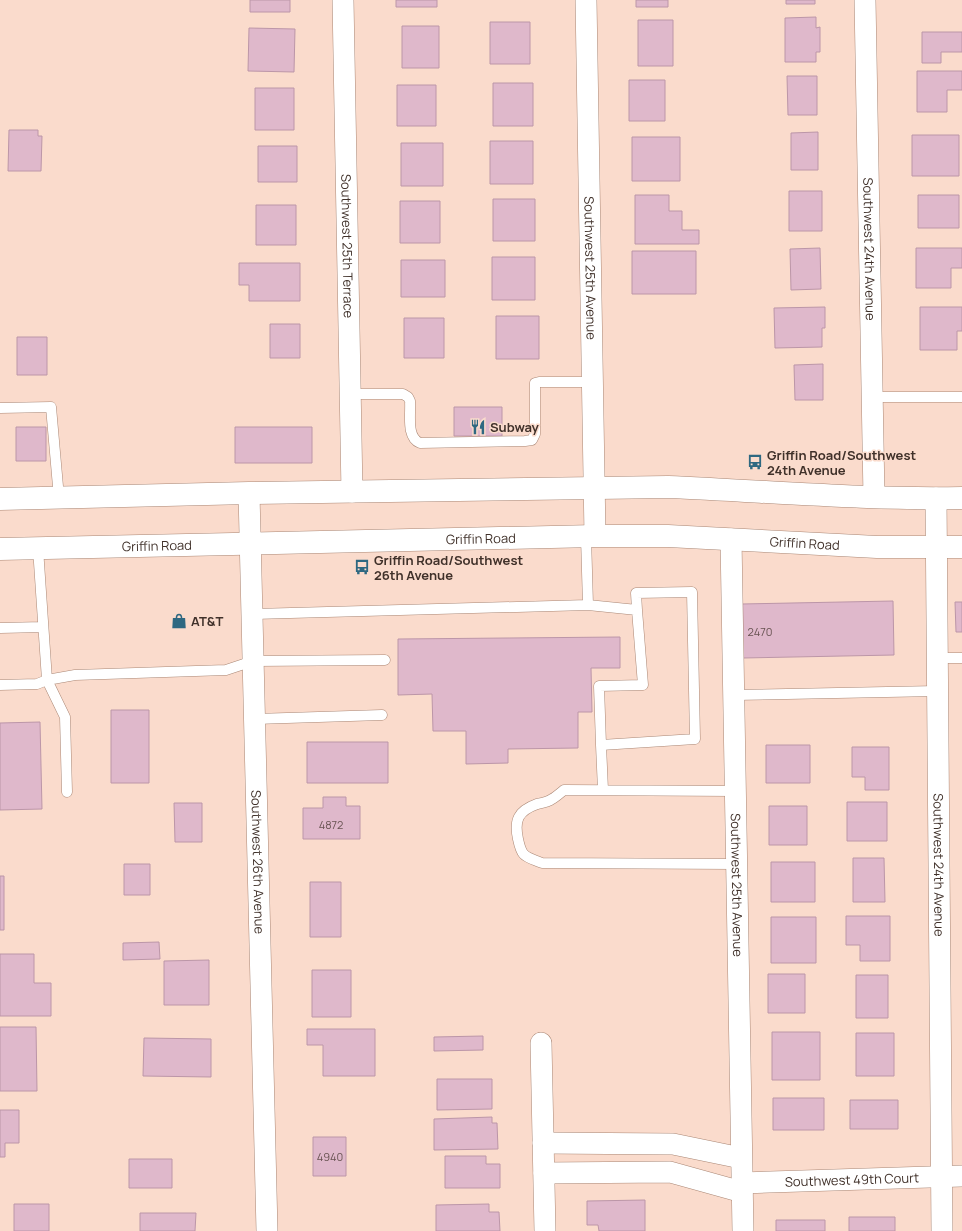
<svg xmlns="http://www.w3.org/2000/svg" width="962" height="1231" viewBox="0 0 962 1231" font-family="Manrope,sans-serif">
<style>
.building{fill:#dfb8cb;stroke:#bc96a8}
.lines{fill:none;stroke-linecap:round;stroke-linejoin:round}
.service-casing{stroke:#aa8775;stroke-width:11}
.minor-casing{stroke:#aa8775;stroke-width:22}
.primary-casing{stroke:#aa8775;stroke-width:23}
.service{stroke:#fff;stroke-width:10}
.minor{stroke:#fff;stroke-width:21}
.primary{stroke:#fff;stroke-width:22}
.labels{text-anchor:middle;dominant-baseline:central;stroke-width:3;stroke-linejoin:round;paint-order:stroke}
.number-label{font-size:11px;fill:#685352}
.street-label{font-size:13px;fill:#40312a;stroke:#fadbcc}
.poi-label{font-size:13px;font-weight:bold;fill:#40312a;stroke:#fadbcc;text-anchor:start}
</style>
<rect width="100%" height="100%" fill="#fadbcc"/>
<!-- building -->
<path class="building" d="M250,0H290V12H250Z
M396,0H437V7H396Z
M636,0H668V7H636Z
M786,0H815V4H786Z
M816,17V28L820,27V52H816V62H785V18Z
M638,20H673V66H638Z
M490,22H530V64H490Z
M402,26H439V68H402Z
M249,28L295,29L294,72L248,71Z
M922,32H962V52H941V63H922Z
M917,71H962V90H947V112H917Z
M787,76H817V115H788Z
M629,80H665V121H629Z
M493,83H533V126H493Z
M397,85H436V126H397Z
M255,88H294V130H255Z
M9,130H38V136H42L41,171H8Z
M818,132V170H791V133Z
M912,135H959V176H912Z
M632,137H680V181H632Z
M490,141H533V184H490Z
M401,143H443V186H401Z
M258,146H297V182H258Z
M789,191H822V231H789Z
M635,195H669V211H682V230H699V244H635Z
M918,195H959V228H918Z
M493,199H535V241H493Z
M400,201H440V243H400Z
M256,205H296V245H256Z
M820,248L821,289L791,290L790,249Z
M916,248H962V268H951V288H916Z
M632,251H696V294H632Z
M492,257H535V300H492Z
M401,260H445V297H401Z
M239,263H300V301H249V285H239Z
M825,307V328H822V347L775,348L774,308Z
M920,307H962V331H957V350H920Z
M496,316H539V359H496Z
M404,318H444V358H404Z
M270,324H300V358H270Z
M17,337H47V375H17Z
M823,364V400H795L794,365Z
M454,407H502V436H454Z
M16,427H46V461H16Z
M235,427H312V463H235Z
M893,601L894,655L743,658L742,604Z
M955,602H962V632H956Z
M620,637V668H591L592,712H578V748L508,749V763L466,764V731H433L432,694L398,695V639Z
M111,710H149V783H111Z
M40,722L42,809L0,810V723Z
M307,742H388V783H307Z
M766,745H810V783H766Z
M852,747H889V790H865V777H852Z
M323,797H346V806H360V839H303V808H323Z
M847,802H887V841H847Z
M174,803H202V842H175Z
M769,806H807V845H769Z
M853,858H884L885,902H853Z
M771,862H815V902H771Z
M124,864H150V895H124Z
M0,876H4V930H0Z
M310,882H341V937H310Z
M846,916H890V961H860V945H846Z
M771,917H816V963H771Z
M159,942L160,959L123,960V943Z
M0,954H34V983H51V1016H0Z
M209,960V1005H164V961Z
M312,970H351V1017H312Z
M768,974H805V1013H768Z
M856,975H888V1018H856Z
M0,1027H36L37,1091H0Z
M307,1029H375V1076H323V1045H307Z
M772,1032H820V1080H772Z
M856,1033H894V1076H856Z
M483,1036V1050L434,1051V1037Z
M144,1038L211,1039V1077L143,1076Z
M437,1079H492V1109L437,1110Z
M773,1098H824V1130H773Z
M850,1100H898V1129H850Z
M0,1110H19V1143H5V1157H0Z
M492,1117V1123H497L498,1149L434,1150V1119Z
M313,1137H346V1176H313Z
M445,1156H486V1164H500V1188H445Z
M129,1159H172V1188H129Z
M645,1200V1231H599L598,1225H587V1201Z
M14,1204H49V1231H14Z
M489,1204V1212H499L500,1231H436V1205Z
M140,1213H196L195,1231H140Z
M849,1217H895V1231H849Z
M776,1220H825V1231H776Z"/>
<g class="lines">
<defs>
<path id="service" d="M350,394H403L408,397L410,401C411,415 406,437 420,443L525,441L532,440L535,434V383L539,382H593
M872,397H962
M0,408L51,407L59,498
M38,548L47,680L65,717L67,792
M588,605L637,610L636,593L692,592L695,739L601,745L603,790
M252,614L588,605L586,537
M0,628L43,627
M937,658H962
M0,685L37,684L47,680L75,675L226,670L253,661L385,660
M734,695L937,691
M255,719L382,715
M601,745L599,686L643,685L637,610
M735,791L564,790C560,793 556,797 552,799C548,802 542,803 537,804C518,811 514,820 518,839C522,858 525,856 542,863L736,864"/>
<g id="minor">
<path id="s1" d="M343,0L352,492"/>
<path id="s2" d="M586,0L595,536"/>
<path id="s3" d="M865,0L874,497"/>
<path id="s4" d="M249,493L267,1231"/>
<path id="s5" d="M936,498L942,1231"/>
<path id="s6" d="M731,539L743,1231"/>
<path d="M541,1043L545,1231"/>
<path d="M543,1143L673,1144L741,1158"/>
<path d="M544,1173L670,1172L742,1192"/>
<path id="s7" d="M742,1183L962,1176"/>
</g>
<g id="primary">
<path d="M0,499L249,493L668,487C766,491 864,500 962,498"/>
<path id="s8" d="M0,549L595,536H668L877,547H962"/>
</g>
</defs>
<!-- service casing -->
<use href="#service" class="service-casing"/>
<!-- minor casing -->
<use href="#minor" class="minor-casing"/>
<!-- primary casing -->
<use href="#primary" class="primary-casing"/>
<!-- service -->
<use href="#service" class="service"/>
<!-- minor -->
<use href="#minor" class="minor"/>
<!-- primary -->
<use href="#primary" class="primary"/>
</g>
<!-- icons -->
<defs>
<symbol id="restaurant-bare" viewBox="-9 -9 18 18"><path d="M-5-6h1v4h1v-4h1v4h1v-4h1v5L-1.5 .5V6h-2V.5L-5-1ZM5-6V6H3V1.5H1.5Q1.5-4 5-6Z" fill="#2e6881" stroke="#fadbcc" stroke-width="2.5" paint-order="stroke"/></symbol>
<symbol id="bus-bare" viewBox="-9 -9 18 18"><path d="M-5-6H5V4H4V6H2V4H-2V6H-4V4H-5ZM-3.5-4V0h7V-4ZM-3.5 1.2v1.5H-2V1.2ZM2 1.2v1.5H3.5V1.2Z" fill="#2e6881" stroke="#fadbcc" stroke-width="2.5" paint-order="stroke"/></symbol>
<symbol id="shop-bare" viewBox="-9 -9 18 18"><path d="M-5-2.5h2.3a2.7 3.5 0 0 1 5.4 0H5L5.5 6h-11ZM-1.5-2.5h3a1.5 2.3 0 0 0-3 0Z" fill="#2e6881" stroke="#fadbcc" stroke-width="2.5" paint-order="stroke"/></symbol>
</defs>
<g fill-rule="evenodd">
<use href="#restaurant-bare" x="467" y="416" width="22" height="22"/>
<use href="#bus-bare" x="744" y="451" width="22" height="22"/>
<use href="#bus-bare" x="351" y="556" width="22" height="22"/>
<use href="#shop-bare" x="168" y="610" width="22" height="22"/>
</g>
<g class="labels">
<!-- number labels -->
<g class="number-label">
<text x="760" y="631">2470</text>
<text x="331" y="824">4872</text>
<text x="330" y="1156">4940</text>
</g>
<!-- street labels -->
<g class="street-label">
<text stroke="none"><textPath href="#s1" startOffset="246">Southwest 25th Terrace</textPath></text>
<text stroke="none"><textPath href="#s3" startOffset="249">Southwest 24th Avenue</textPath></text>
<text stroke="none"><textPath href="#s2" startOffset="268">Southwest 25th Avenue</textPath></text>
<text stroke="none"><textPath href="#s8" startOffset="481">Griffin Road</textPath></text>
<text stroke="none"><textPath href="#s8" startOffset="805">Griffin Road</textPath></text>
<text stroke="none"><textPath href="#s8" startOffset="157">Griffin Road</textPath></text>
<text stroke="none"><textPath href="#s4" startOffset="369">Southwest 26th Avenue</textPath></text>
<text stroke="none"><textPath href="#s5" startOffset="367">Southwest 24th Avenue</textPath></text>
<text stroke="none"><textPath href="#s6" startOffset="346">Southwest 25th Avenue</textPath></text>
<text stroke="none"><textPath href="#s7" startOffset="110">Southwest 49th Court</textPath></text>
</g>
<!-- poi labels -->
<g class="poi-label">
<text x="490" y="427">Subway</text>
<text x="767" y="455">Griffin Road/Southwest<tspan x="767" dy="15">24th Avenue</tspan></text>
<text x="374" y="560">Griffin Road/Southwest<tspan x="374" dy="15">26th Avenue</tspan></text>
<text x="191" y="621">AT&amp;T</text>
</g>
</g>
</svg>
